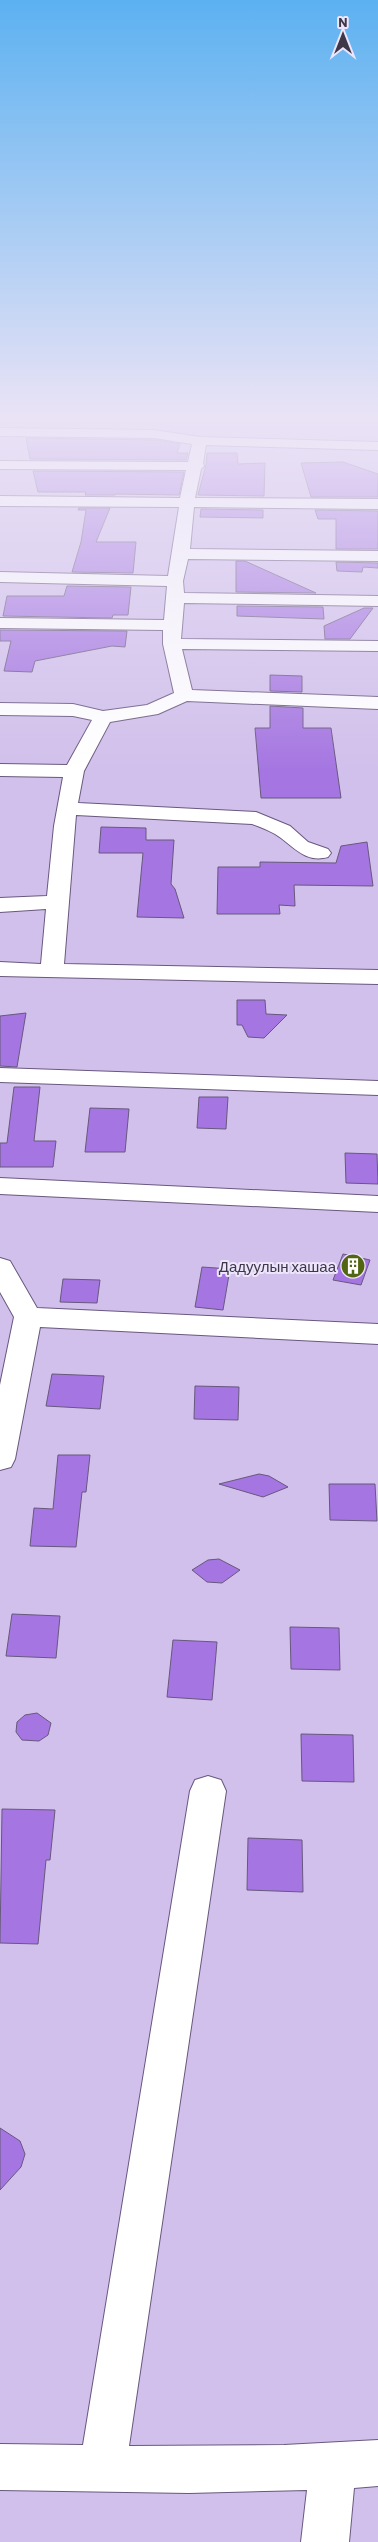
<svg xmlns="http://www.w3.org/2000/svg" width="378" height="2542" viewBox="0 0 378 2542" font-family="Barlow,sans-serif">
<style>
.building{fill:#a576e1;stroke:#67587d}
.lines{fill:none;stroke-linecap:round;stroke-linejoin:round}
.street-casing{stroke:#68587e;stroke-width:2}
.street{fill:#fff;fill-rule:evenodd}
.labels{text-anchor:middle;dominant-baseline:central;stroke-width:4;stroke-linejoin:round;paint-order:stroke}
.poi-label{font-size:15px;fill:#3d3748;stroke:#ede5fb;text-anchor:end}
</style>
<rect width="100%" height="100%" fill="#d1c0eb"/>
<!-- building -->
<path class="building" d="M26,438L157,440L180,444L177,453H188L186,460L30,459Z
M207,453H237L238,464L265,463L264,496L198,495L206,465Z
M343,462L378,474V497H311L301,463Z
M33,471L184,472L179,495L116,494L115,495H85L86,492H38Z
M79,508H110L96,542H136L133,573L72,572L81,542L86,510H78Z
M201,509L263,510V518L200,517Z
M315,510L378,511V549H336V519H318Z
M236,561H245L316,593L236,592Z
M336,562L378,563V568L363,567L362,572L337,571Z
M67,586L131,587L128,615H113L112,618L3,616L7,596H64Z
M237,606L323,607L324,619L237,616Z
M364,608H373L350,639H325L324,626Z
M0,630L127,631L125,647L112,646L35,661L32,672L4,671L11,641H0Z
M270,675L302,676V692L270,691Z
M270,706L303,708V728H331L341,798H261L255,728H270Z
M101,827L146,828V840H174L171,884L175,889L184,918L137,917L143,853H99Z
M367,842L373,886L294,885L295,906L279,905L280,914H217L218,867H260V862L336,863L341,846Z
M237,1000H265L266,1014L287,1015L264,1038L248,1037L242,1025H237Z
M26,1013L17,1067L0,1066V1016Z
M14,1087H40L34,1141H56L53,1167H0V1143H7Z
M199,1097H228L226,1129L197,1128Z
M90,1108L129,1109L125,1152H85Z
M345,1153L377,1154L378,1184L346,1183Z
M343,1254L370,1260L361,1285L333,1280Z
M202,1267L230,1269L223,1310L195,1307Z
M63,1279L100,1280L97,1303L60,1302Z
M52,1374L104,1376L100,1409L46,1406Z
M195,1386L239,1387L238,1420L194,1419Z
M58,1455H90L86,1492H82L76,1547L30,1546L34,1508L53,1509Z
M259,1474L269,1476L288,1487L263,1497L219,1484Z
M329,1484H375L377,1521L330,1520Z
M219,1559L240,1570L222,1583L207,1582L192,1570L208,1560Z
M12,1614L60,1616L56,1658L6,1656Z
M290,1627L339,1628L340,1670L291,1669Z
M173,1640L217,1642L212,1700L167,1697Z
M37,1713L51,1723L48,1735L39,1741L22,1740L16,1732L17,1722L25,1715Z
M301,1734L353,1735L354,1782L302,1781Z
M2,1809L55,1810L50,1860H46L38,1944L0,1943Z
M248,1838L302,1840L303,1892L247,1890Z
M0,2128L20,2141L25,2154L21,2167L0,2190Z"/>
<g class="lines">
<defs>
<path id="street" d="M0,428L154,430L200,437L378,442V450L206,445L203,463L204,466L201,469L195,498L378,499V509L194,507L190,549L378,551V561L188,559L183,581L184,593L378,596V606L184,603L181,639L378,641V651L182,649L192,690L378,697V709L187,701L158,714L110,722L84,771L78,803L256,812L290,826L308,842L328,849L331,853L328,857C304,864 292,844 275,834C268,830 260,827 252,824L76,815L64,964L378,970V984L0,976V962L41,964L46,909L0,912V898L47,896L54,826L63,777L0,776V764L67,765L92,720L73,716L0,715V703L73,704L103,711L147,705L174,693L163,644V630L0,628V618L164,620L167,586L0,582V572L168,576L179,507L0,506V496L180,498L186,470L0,469V461L188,462L192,444L154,438L0,436Z
M0,1068L378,1081V1095L0,1082Z
M0,1178L378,1196V1212L0,1194Z
M0,1258L10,1261L37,1308L378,1324V1344L40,1327L15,1459L11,1467L0,1470V1385L14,1317L0,1292Z
M208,1776L221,1780L226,1791L129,2446L284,2445L378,2440V2486L354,2488L349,2542H301L307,2490L189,2493L0,2490V2444L83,2445L190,1791L195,1780Z"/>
</defs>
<!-- street casing -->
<use href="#street" class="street-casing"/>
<!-- street -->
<use href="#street" class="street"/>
</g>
<!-- sky -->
<linearGradient id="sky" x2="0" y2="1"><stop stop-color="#5cb1f1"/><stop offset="0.54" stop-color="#eae3f6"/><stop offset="1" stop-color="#eae3f6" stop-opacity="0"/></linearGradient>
<rect width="378" height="770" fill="url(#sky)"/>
<!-- icons -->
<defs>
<symbol id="building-disc" viewBox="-11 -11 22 22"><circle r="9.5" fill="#526611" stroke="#ede5fb"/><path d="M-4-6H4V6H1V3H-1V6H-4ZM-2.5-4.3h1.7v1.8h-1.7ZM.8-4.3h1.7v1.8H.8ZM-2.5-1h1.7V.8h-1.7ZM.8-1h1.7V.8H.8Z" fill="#fff"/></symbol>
</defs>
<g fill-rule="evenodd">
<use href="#building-disc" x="339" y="1252" width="28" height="28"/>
</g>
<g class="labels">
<!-- poi labels -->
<g class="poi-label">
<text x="336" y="1266">Дадуулын хашаа</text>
</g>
</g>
<!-- north arrow -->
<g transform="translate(343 35)" stroke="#ede5fb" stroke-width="4" paint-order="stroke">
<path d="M0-4L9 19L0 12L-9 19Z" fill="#3d3748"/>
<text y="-8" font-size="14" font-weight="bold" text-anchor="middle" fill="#3d3748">N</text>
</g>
</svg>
